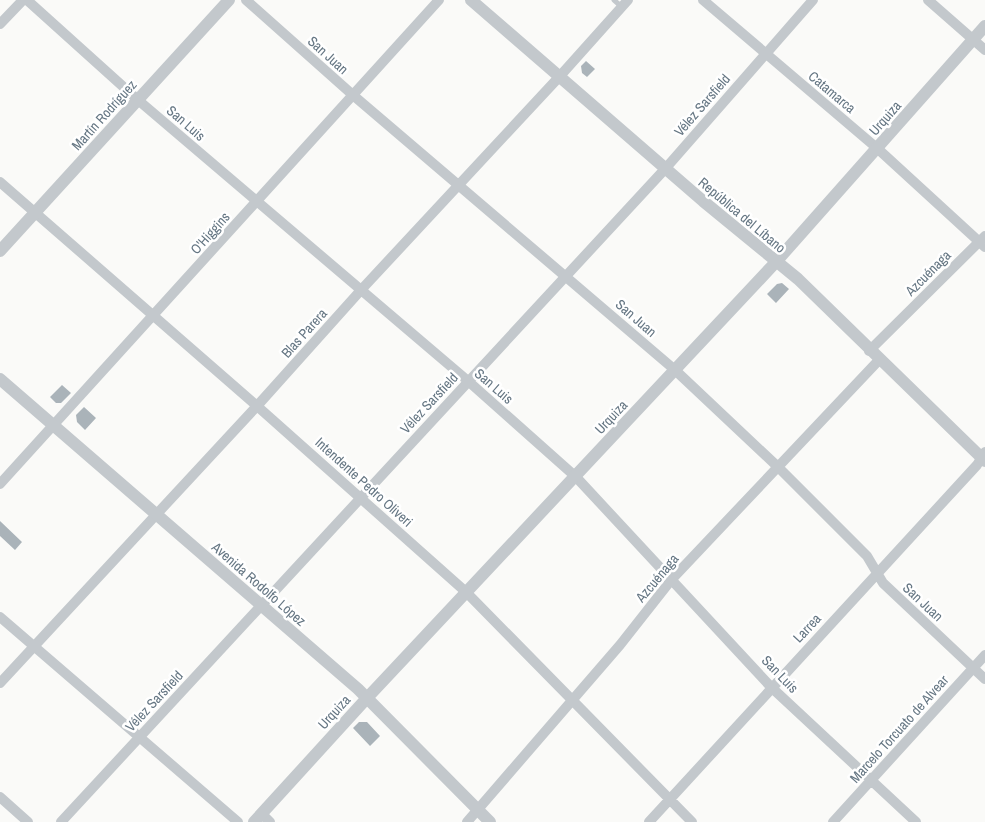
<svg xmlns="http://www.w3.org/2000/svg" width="985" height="822" viewBox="0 0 985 822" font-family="'Archivo Narrow',sans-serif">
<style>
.building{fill:#aab3b9}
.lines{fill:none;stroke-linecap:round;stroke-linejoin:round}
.service{stroke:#c3c8cc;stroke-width:5}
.minor{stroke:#c3c8cc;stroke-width:10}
.tertiary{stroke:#c3c8cc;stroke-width:12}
.labels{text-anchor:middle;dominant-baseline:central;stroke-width:5;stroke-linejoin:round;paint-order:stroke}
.street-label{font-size:14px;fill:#657683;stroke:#fff}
</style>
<rect width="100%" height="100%" fill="#fafaf8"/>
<!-- building -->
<path class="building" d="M586,61L595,69L587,77L582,73L581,66Z
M782,283L789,289L776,303L767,294L777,284Z
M62,385L71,393L61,403H56L50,397Z
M84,407L96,418L85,430L77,422L76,415Z
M0,521L22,542L15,550L0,536Z
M359,722H367L380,736L370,746L353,728Z"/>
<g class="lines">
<!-- service -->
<path class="service" d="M614,0L622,7"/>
<!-- minor -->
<path class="minor" d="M27,0L138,100L468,381L576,477L771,687L916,822
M246,0L354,96L675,370L778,467L867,556L883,583L985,679
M703,0L878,149L985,247
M928,0L985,50
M0,24L23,0
M0,182L257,406L466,592L692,822
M869,351L985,236
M0,484L439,0
M0,617L238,822
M0,683L257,406L361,290L560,76L628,0
M0,797L28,822
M262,814L270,822
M61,822L665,169L813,0
M467,822L620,645L672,579L879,360
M649,822L977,465L985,452
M833,822L985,655"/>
<!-- tertiary -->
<path class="tertiary" d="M471,0L703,201L798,279L985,461
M0,251L229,0
M0,379L358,689L490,822
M254,822L367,698L775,263L985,26"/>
</g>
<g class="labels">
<!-- street labels -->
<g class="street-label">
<text transform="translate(328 55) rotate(42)">San Juan</text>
<text transform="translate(832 92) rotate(40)">Catamarca</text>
<text transform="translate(702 105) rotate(-49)">Vélez Sarsfield</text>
<text transform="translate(104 115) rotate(-48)">Martín Rodríguez</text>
<text transform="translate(885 118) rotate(-49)">Urquiza</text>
<text transform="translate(186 123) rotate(41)">San Luis</text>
<text transform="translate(742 215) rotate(40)">República del Líbano</text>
<text transform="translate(210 233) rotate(-48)">O'Higgins</text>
<text transform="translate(928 273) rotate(-45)">Azcuénaga</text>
<text transform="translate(636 318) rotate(41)">San Juan</text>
<text transform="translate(304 333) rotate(-48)">Blas Parera</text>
<text transform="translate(494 386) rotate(41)">San Luis</text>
<text transform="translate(429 403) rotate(-47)">Vélez Sarsfield</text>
<text transform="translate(611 417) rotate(-47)">Urquiza</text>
<text transform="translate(364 482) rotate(42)">Intendente Pedro Oliveri</text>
<text transform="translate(657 578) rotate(-50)">Azcuénaga</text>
<text transform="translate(259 584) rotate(41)">Avenida Rodolfo López</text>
<text transform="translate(923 602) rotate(43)">San Juan</text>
<text transform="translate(807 628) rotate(-47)">Larrea</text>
<text transform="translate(780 674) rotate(46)">San Luis</text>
<text transform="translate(154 701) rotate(-47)">Vélez Sarsfield</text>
<text transform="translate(334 712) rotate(-48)">Urquiza</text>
<text transform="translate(899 729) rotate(-48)">Marcelo Torcuato de Alvear</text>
</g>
</g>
</svg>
